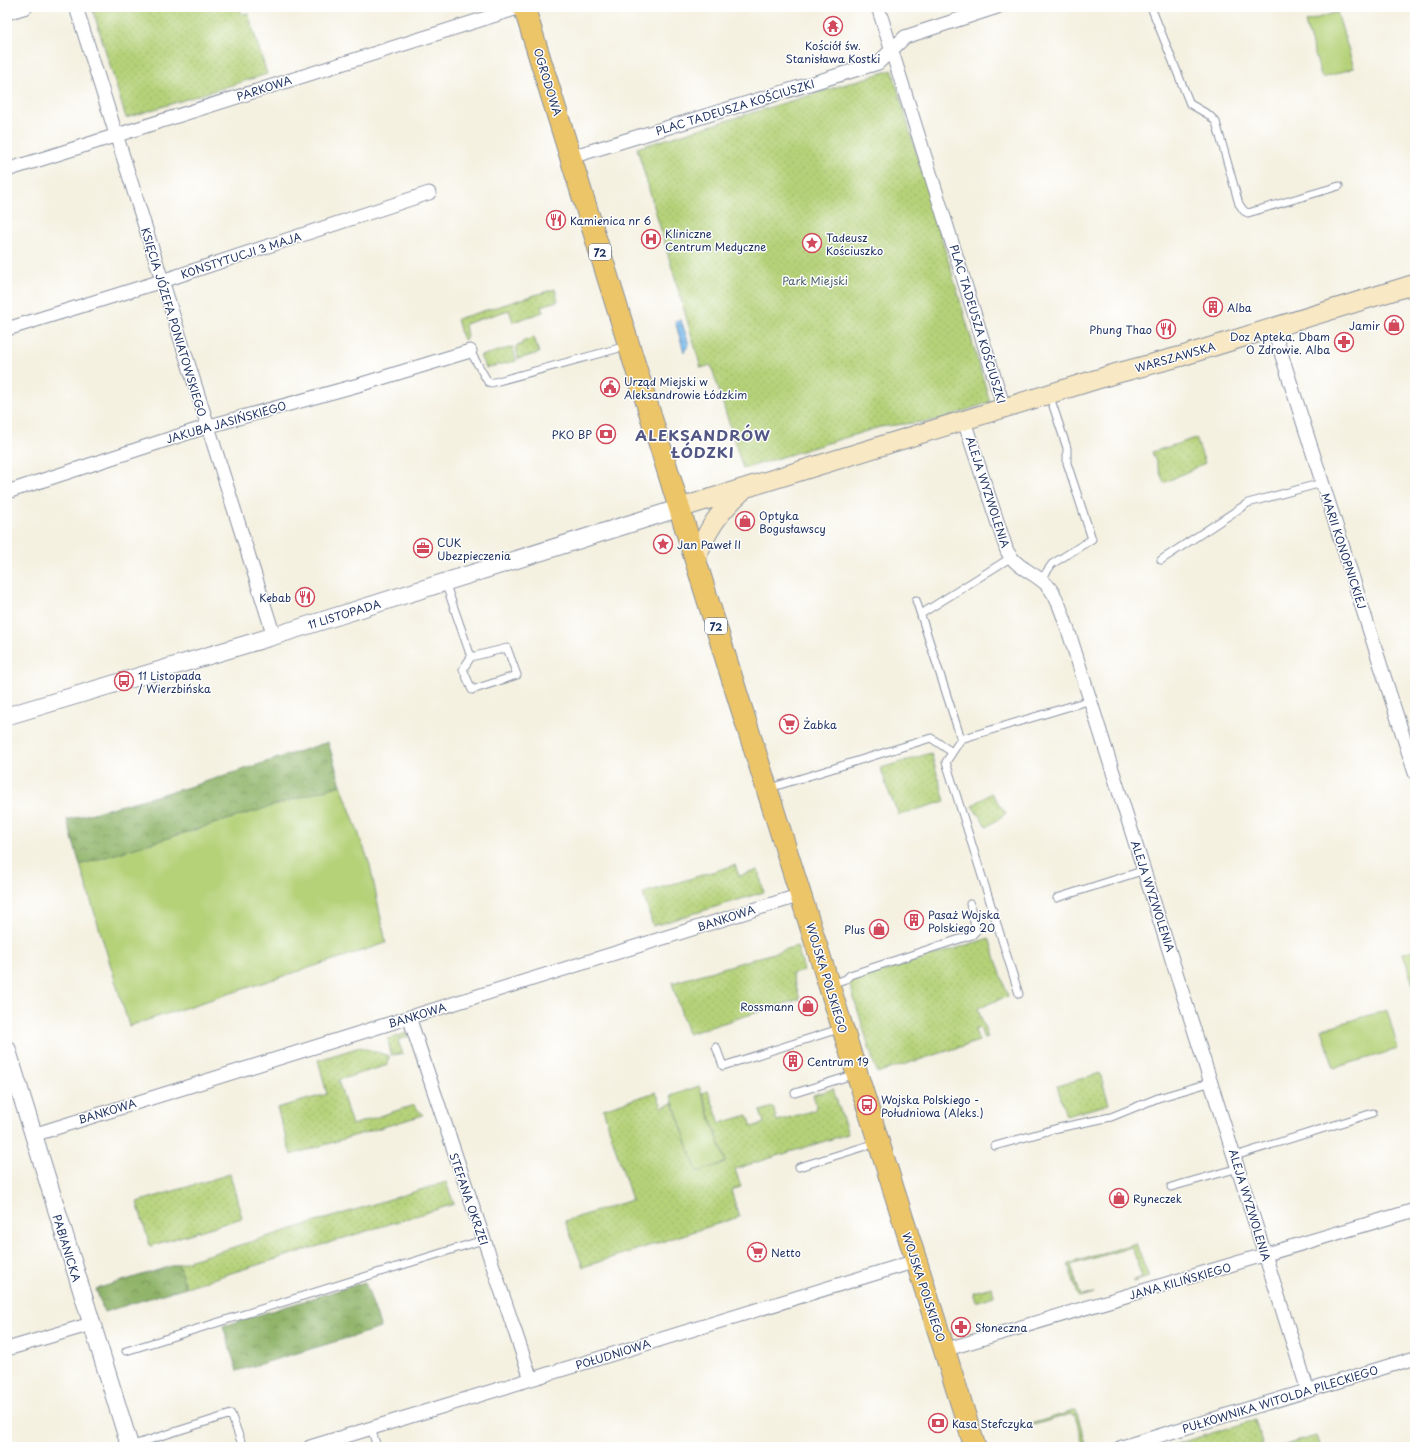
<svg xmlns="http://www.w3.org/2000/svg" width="1422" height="1454" viewBox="0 0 1422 1454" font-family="'Playpen Sans',sans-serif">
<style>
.green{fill:url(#green-dots);stroke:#68806c}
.forest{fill:url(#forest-crowns);stroke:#567264}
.pitch{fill:#b5d279;stroke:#68806c}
.water{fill:url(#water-ripples);stroke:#4874a4}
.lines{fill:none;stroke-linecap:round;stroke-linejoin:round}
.service-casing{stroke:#8890a0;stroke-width:9}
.minor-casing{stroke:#8890a0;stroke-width:15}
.tertiary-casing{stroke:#8890a0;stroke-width:19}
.secondary-casing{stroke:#8890a0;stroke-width:21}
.primary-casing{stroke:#8890a0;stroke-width:23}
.service{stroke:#fff;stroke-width:7}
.minor{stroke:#fff;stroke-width:13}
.tertiary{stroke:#fff;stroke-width:17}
.secondary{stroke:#f8e8c3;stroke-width:19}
.primary{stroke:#edc569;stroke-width:21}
.labels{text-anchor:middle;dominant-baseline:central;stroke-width:3;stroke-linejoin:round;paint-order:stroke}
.shield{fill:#fff;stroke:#5f6d8e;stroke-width:1}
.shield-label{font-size:10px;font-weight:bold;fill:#1b2f5e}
.poi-label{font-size:11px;fill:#1b2f5e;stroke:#fff;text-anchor:start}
.street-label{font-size:11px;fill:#1b2f5e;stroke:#fff}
.park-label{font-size:11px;fill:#496066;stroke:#fff}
.district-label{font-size:15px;font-weight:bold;letter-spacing:1px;fill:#525784;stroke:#fff}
</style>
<defs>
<pattern id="green-dots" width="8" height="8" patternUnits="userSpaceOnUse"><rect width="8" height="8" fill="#b5d279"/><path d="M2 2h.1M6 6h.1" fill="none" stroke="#9bb56b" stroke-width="1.8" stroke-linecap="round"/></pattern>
<pattern id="forest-crowns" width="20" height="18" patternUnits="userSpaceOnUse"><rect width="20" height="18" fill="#90b469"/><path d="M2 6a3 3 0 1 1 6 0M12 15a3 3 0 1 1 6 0" fill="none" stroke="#75935a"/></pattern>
<pattern id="water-ripples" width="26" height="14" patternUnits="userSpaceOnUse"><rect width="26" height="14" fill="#74b8ea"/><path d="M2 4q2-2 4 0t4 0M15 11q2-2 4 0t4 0" fill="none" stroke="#5e96c1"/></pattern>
</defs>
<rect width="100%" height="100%" fill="#fff"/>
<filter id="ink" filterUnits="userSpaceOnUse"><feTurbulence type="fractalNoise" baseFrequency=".025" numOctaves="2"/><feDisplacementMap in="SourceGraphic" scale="8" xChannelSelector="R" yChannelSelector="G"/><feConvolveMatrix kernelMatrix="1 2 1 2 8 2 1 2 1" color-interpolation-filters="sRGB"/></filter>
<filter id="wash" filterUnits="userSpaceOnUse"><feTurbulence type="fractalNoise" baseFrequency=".012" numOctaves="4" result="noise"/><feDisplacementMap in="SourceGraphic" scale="16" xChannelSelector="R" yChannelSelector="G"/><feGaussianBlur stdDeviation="0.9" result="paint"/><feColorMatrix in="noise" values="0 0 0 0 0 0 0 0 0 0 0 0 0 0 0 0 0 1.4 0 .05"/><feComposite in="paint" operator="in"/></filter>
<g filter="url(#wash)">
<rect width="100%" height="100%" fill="#f4f1e1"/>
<!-- green -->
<path class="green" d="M92,7H239L242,14L248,13L267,74L126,118Z
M892,70L990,402L939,420L880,427L743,469L711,365L701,368L637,148Z
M555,289L558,301L541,306L543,312L513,322L509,310L465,324L467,337L465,340L462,338L457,319Z
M534,337L539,353L518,359L516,346L522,344V342Z
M513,347L516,361L486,368L480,356Z
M1196,438L1205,463L1164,483L1152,452Z
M931,753L945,801L899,815L887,788L881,768Z
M991,793L1006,813L987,827L972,806Z
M735,865L739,876L758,870L764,892L653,926L643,893Z
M989,938L1008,996L978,1008L988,1038L984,1039L980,1028L975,1030L979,1041L877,1073L849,982Z
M797,946L804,970L792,974L800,999L688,1034L672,983Z
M407,1033L408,1037L398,1040L403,1054L391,1055L388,1039Z
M360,1047L389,1056V1059L387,1060L388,1065L338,1080L352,1125L414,1105L423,1115L291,1155L277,1108L327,1094L318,1060Z
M1100,1073L1109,1104L1066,1116L1057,1086Z
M833,1089L848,1134L735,1169L741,1187L731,1190L739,1217L583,1267L565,1221L632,1200L603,1109L656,1092L662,1107L673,1103L697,1171L726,1162L702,1093L708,1091L720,1123L748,1115L752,1127L764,1123L760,1111L773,1107L777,1121L815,1110L816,1104L813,1095Z
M230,1174L242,1218L150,1246L137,1202Z
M446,1182L454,1204L186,1287L178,1264Z
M1136,1243L1149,1277L1133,1282L1132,1281L1142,1277L1132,1247L1071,1265L1081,1296L1094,1294L1079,1298L1068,1264Z
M992,1287L994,1296L976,1302L973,1292Z
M1076,1410L1086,1443L1083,1444L1075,1416L1071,1414L1034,1425V1423Z
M1255,1420L1263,1447H1166Z
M1316,1436L1320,1447H1278Z"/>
<!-- forest -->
<path class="forest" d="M328,742L341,785L80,865L67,820L189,787Z
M178,1264L186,1287L104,1312L96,1289Z
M365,1282L381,1328L237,1371L223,1326Z"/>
<!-- pitch -->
<path class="pitch" d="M1337,12L1354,68L1322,78L1305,22Z
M341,785L370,865L386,943L129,1026L80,865Z
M1415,950V991L1403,953Z
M1387,1010L1398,1049L1334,1068L1322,1029Z
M699,1086L726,1162L697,1172L671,1096Z"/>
<!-- water -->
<path class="water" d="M681,320L689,344L684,352L675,321Z"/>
</g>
<g filter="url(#ink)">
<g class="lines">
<defs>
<path id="service" d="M1151,7L1190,104L1209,115L1216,122L1239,204L1244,211L1248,213L1339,186
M470,351L488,382L491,383L627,346
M1161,560L1248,503L1322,483
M1041,580L1052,564L1092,539L1067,463V448L1049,394
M445,582L471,657L507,648L517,675L472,690L463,669L471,657
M916,600L961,739L1091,700
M921,614L1010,558
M961,739L946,762L1019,994
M770,788L931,738L952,752
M1057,898L1145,870
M831,984L846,979L850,975L972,935L976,931L970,904
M716,1047L723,1066L842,1028
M795,1093L856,1074
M995,1146L1058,1128L1111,1117L1158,1098L1212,1082
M1235,1156L1373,1113
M799,1167L876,1143
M1171,1187L1239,1168
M126,1351L483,1240
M371,1428L377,1447
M130,1446L231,1414L243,1447"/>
<path id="minor" d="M76,7L274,636
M878,7L1004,408
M7,13L26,7
M571,157L878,63L905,37L997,7
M7,170L521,7
M1273,328L1415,773
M7,329L162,281L429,193
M964,421L1007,551C1016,568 1034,572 1047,585C1059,598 1064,620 1070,636L1308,1391
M7,492L206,427L362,384L470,351
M409,1017L531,1379
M33,1135L801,895
M7,1349L91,1324
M944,1350L1415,1210
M310,1447L916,1261
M1122,1447L1415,1358"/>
<path id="tertiary" d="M7,716L274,636L680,508
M7,1049L130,1447"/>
<path id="secondary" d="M680,508L1114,374L1182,356L1415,284
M695,561C707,530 717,514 742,491"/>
<path id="primary" d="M524,7L736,691L975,1447"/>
</defs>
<!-- service casing -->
<use href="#service" class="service-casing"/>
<!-- minor casing -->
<use href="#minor" class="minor-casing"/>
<!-- tertiary casing -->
<use href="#tertiary" class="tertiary-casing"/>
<!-- secondary casing -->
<use href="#secondary" class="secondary-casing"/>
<!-- primary casing -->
<use href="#primary" class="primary-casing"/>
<!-- service -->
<use href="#service" class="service"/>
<!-- minor -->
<use href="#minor" class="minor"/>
<!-- tertiary -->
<use href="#tertiary" class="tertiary"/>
<!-- secondary -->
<use href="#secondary" class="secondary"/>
<!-- primary -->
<use href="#primary" class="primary"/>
</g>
</g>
<!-- icons -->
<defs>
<symbol id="temple-ring" viewBox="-11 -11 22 22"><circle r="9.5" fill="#fff" stroke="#d1495b" stroke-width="1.5"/><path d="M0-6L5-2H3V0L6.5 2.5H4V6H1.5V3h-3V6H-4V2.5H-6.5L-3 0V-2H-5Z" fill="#d1495b"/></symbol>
<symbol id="restaurant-ring" viewBox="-11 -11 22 22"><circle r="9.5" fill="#fff" stroke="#d1495b" stroke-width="1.5"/><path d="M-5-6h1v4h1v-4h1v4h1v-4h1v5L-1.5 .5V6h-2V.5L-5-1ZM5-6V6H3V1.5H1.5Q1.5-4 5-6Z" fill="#d1495b"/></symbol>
<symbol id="hospital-ring" viewBox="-11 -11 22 22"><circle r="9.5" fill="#fff" stroke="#d1495b" stroke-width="1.5"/><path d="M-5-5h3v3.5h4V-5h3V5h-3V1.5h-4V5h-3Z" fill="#d1495b"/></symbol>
<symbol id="sight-ring" viewBox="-11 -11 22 22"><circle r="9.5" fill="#fff" stroke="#d1495b" stroke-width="1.5"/><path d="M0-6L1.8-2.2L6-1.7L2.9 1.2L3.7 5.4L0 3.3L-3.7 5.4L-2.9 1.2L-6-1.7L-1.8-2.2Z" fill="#d1495b"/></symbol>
<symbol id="building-ring" viewBox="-11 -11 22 22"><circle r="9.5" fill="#fff" stroke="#d1495b" stroke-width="1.5"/><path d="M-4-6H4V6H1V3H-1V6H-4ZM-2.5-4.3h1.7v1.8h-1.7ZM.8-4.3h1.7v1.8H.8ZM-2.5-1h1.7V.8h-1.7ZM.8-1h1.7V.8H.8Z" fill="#d1495b"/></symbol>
<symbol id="shop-ring" viewBox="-11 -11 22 22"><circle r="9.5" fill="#fff" stroke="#d1495b" stroke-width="1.5"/><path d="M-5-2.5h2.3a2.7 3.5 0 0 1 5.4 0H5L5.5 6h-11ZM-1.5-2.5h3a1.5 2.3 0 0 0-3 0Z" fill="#d1495b"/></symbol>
<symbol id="pharmacy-ring" viewBox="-11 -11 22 22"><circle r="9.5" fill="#fff" stroke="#d1495b" stroke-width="1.5"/><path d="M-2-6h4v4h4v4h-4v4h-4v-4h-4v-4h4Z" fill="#d1495b"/></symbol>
<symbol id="civic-ring" viewBox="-11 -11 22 22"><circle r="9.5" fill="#fff" stroke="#d1495b" stroke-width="1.5"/><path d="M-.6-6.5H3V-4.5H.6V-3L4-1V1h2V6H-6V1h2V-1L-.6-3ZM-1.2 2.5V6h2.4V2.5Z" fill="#d1495b"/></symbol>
<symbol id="bank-ring" viewBox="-11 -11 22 22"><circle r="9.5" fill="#fff" stroke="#d1495b" stroke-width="1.5"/><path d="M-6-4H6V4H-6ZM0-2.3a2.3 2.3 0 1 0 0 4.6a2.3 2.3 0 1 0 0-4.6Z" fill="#d1495b"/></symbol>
<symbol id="office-ring" viewBox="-11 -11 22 22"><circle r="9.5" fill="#fff" stroke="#d1495b" stroke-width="1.5"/><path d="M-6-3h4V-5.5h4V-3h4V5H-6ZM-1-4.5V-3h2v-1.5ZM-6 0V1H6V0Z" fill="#d1495b"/></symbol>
<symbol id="bus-ring" viewBox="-11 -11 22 22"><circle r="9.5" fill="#fff" stroke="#d1495b" stroke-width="1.5"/><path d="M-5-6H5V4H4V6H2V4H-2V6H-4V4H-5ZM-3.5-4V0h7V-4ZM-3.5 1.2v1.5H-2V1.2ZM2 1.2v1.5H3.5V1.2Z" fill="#d1495b"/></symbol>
<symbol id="supermarket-ring" viewBox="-11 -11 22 22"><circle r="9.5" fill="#fff" stroke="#d1495b" stroke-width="1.5"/><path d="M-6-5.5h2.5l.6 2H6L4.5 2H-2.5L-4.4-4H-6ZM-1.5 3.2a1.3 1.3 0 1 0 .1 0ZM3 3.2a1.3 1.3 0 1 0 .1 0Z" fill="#d1495b"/></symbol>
</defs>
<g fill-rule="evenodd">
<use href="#temple-ring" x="822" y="15" width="22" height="22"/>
<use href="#restaurant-ring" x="545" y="209" width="22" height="22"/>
<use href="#hospital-ring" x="640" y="228" width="22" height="22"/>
<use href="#sight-ring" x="801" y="232" width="22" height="22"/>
<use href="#building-ring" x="1202" y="296" width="22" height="22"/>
<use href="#shop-ring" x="1383" y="314" width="22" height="22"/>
<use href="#restaurant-ring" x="1155" y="318" width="22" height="22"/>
<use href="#pharmacy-ring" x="1333" y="331" width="22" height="22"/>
<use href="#civic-ring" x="599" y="376" width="22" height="22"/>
<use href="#bank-ring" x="595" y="423" width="22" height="22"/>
<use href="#shop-ring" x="734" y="510" width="22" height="22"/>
<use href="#sight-ring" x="652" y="533" width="22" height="22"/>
<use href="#office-ring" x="412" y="537" width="22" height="22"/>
<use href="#restaurant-ring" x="294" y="586" width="22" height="22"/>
<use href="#bus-ring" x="113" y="670" width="22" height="22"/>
<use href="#supermarket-ring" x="778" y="713" width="22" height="22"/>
<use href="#building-ring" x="903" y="909" width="22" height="22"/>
<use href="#shop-ring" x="868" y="918" width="22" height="22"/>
<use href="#shop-ring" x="797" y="995" width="22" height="22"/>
<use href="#building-ring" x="782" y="1050" width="22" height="22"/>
<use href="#bus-ring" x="856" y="1094" width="22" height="22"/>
<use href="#shop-ring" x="1108" y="1187" width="22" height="22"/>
<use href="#supermarket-ring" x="746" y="1241" width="22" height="22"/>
<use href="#pharmacy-ring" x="950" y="1316" width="22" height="22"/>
<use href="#bank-ring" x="927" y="1412" width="22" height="22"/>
</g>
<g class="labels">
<!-- shield labels -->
<g class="shield">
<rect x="589" y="244" width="22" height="16" rx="3"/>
<rect x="705" y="618" width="22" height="16" rx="3"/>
</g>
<g class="shield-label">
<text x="600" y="252">72</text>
<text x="716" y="626">72</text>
</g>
<!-- poi labels -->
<g class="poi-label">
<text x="833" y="45" text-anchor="middle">Kościół św.<tspan x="833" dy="13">Stanisława Kostki</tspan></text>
<text x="570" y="220">Kamienica nr 6</text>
<text x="665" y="233">Kliniczne<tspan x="665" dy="13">Centrum Medyczne</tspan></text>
<text x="826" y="237">Tadeusz<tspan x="826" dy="13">Kościuszko</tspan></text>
<text x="1227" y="307">Alba</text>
<text x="1380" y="325" text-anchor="end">Jamir</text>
<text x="1152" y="329" text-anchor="end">Phung Thao</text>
<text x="1330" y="336" text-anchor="end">Doz Apteka. Dbam<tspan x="1330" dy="13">O Zdrowie. Alba</tspan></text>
<text x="624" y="381">Urząd Miejski w<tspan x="624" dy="13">Aleksandrowie Łódzkim</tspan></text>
<text x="592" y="434" text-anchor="end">PKO BP</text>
<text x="759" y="515">Optyka<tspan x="759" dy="13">Bogusławscy</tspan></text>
<text x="437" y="542">CUK<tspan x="437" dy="13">Ubezpieczenia</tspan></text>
<text x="677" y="544">Jan Paweł II</text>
<text x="291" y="597" text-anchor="end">Kebab</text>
<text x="138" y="675">11 Listopada<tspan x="138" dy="13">/ Wierzbińska</tspan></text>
<text x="803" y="724">Żabka</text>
<text x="928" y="914">Pasaż Wojska<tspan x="928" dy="13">Polskiego 20</tspan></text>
<text x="865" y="929" text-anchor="end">Plus</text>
<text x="794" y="1006" text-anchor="end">Rossmann</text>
<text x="807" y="1061">Centrum 19</text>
<text x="881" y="1099">Wojska Polskiego -<tspan x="881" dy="13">Południowa (Aleks.)</tspan></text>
<text x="1133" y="1198">Ryneczek</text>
<text x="771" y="1252">Netto</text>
<text x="975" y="1327">Słoneczna</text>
<text x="952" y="1423">Kasa Stefczyka</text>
</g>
<!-- street labels -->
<g class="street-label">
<text transform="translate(548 82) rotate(73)">OGRODOWA</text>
<text transform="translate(264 88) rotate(-18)">PARKOWA</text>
<text transform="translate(735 107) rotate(-17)">PLAC TADEUSZA KOŚCIUSZKI</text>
<text transform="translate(241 255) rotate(-18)">KONSTYTUCJI 3 MAJA</text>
<text transform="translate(174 322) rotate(73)">KSIĘCIA JÓZEFA PONIATOWSKIEGO</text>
<text transform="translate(978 324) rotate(73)">PLAC TADEUSZA KOŚCIUSZKI</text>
<text transform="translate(1175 357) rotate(-16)">WARSZAWSKA</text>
<text transform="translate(226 422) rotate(-16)">JAKUBA JASIŃSKIEGO</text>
<text transform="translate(988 492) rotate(72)">ALEJA WYZWOLENIA</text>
<text transform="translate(1344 551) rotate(72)">MARII KONOPNICKIEJ</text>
<text transform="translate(344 614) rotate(-17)">11 LISTOPADA</text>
<text transform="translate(1153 896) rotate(72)">ALEJA WYZWOLENIA</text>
<text transform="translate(726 918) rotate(-18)">BANKOWA</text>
<text transform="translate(827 978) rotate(73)">WOJSKA POLSKIEGO</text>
<text transform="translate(417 1015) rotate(-17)">BANKOWA</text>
<text transform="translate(107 1111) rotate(-17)">BANKOWA</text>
<text transform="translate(469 1199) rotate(71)">STEFANA OKRZEI</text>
<text transform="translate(1250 1205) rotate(73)">ALEJA WYZWOLENIA</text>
<text transform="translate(67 1248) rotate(73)">PABIANICKA</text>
<text transform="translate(1180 1281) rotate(-16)">JANA KILIŃSKIEGO</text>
<text transform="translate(924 1287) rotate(72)">WOJSKA POLSKIEGO</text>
<text transform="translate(613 1354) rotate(-17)">POŁUDNIOWA</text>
<text transform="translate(1280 1399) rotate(-17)">PUŁKOWNIKA WITOLDA PILECKIEGO</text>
</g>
<!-- park labels -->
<g class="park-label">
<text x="815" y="280">Park Miejski</text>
</g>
<!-- district labels -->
<g class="district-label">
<text x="703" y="434">ALEKSANDRÓW<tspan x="703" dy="17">ŁÓDZKI</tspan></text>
</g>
</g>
<!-- margin -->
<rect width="1422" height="1454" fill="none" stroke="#fff" stroke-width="24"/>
</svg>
